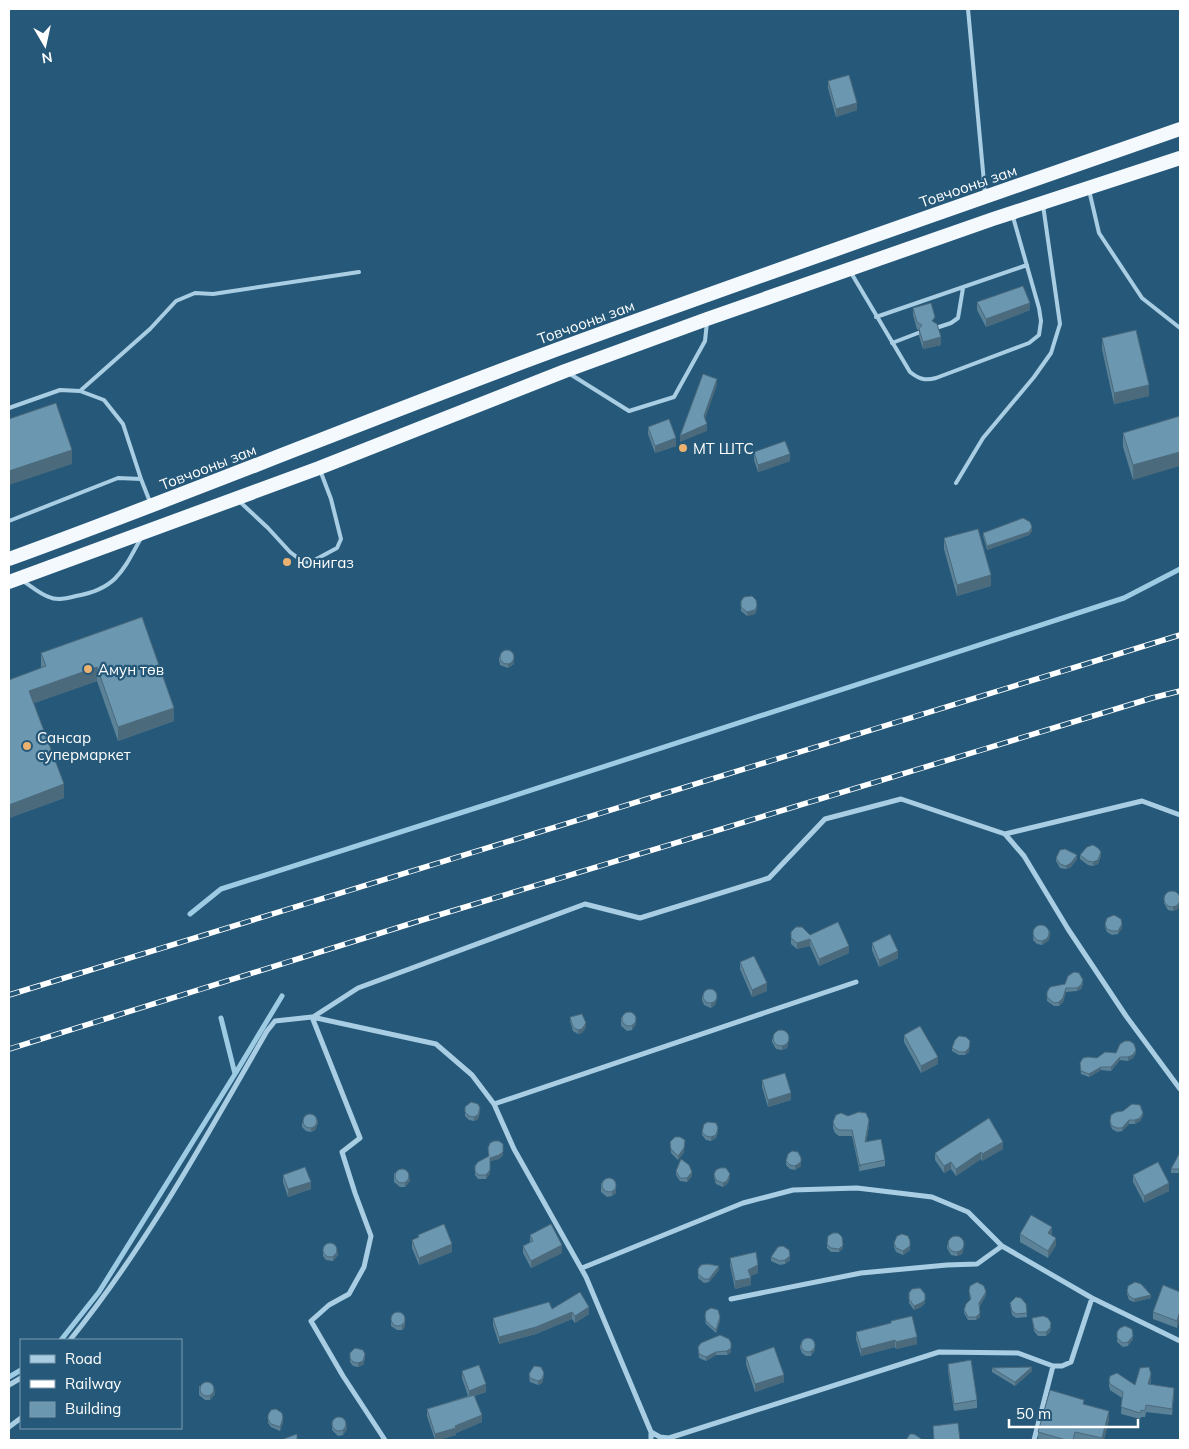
<svg xmlns="http://www.w3.org/2000/svg" width="1189" height="1449" viewBox="0 0 1189 1449" font-family="Mulish,sans-serif">
<style>
.lines{fill:none;stroke-linecap:round;stroke-linejoin:round}
.stream{stroke:#9ecbe4;stroke-width:5}
.service{stroke:#a9cee3;stroke-width:4}
.minor{stroke:#a9cee3;stroke-width:5}
.trunk{stroke:#f4f9fe;stroke-width:14}
.rail-casing{stroke:#fff;stroke-width:5.5}
.rail{stroke:#265979;stroke-width:4;stroke-dasharray:11;stroke-linecap:butt}
.wall{fill:#5c8298}
.shaded-wall{fill:#4b6a7c}
.building{fill:#6b97b1;stroke:#4b6a7c}
.poi-dot{fill:#ebb16f;stroke:#265979;stroke-width:2}
.labels{text-anchor:middle;dominant-baseline:central;stroke-width:4.5;stroke-linejoin:round;paint-order:stroke}
.street-label{font-size:15px;fill:#fff;stroke:#265979}
.poi-label{font-size:15px;fill:#fff;stroke:#265979;text-anchor:start}
</style>
<rect width="100%" height="100%" fill="#265979"/>
<g class="lines">
<!-- stream -->
<path class="stream" d="M190,914L221,889L504,799L1124,598L1180,569
M235,1074L282,996
M61,1340L99,1292L235,1074L221,1018
M9,1377L21,1370"/>
<!-- service -->
<path class="service" d="M968,9L985,193
M1089,190L1099,233L1142,298L1180,328
M850,271L910,372C919,379 925,381 936,378L1029,343L1039,335L1041,321L1039,308L1013,217
M876,317L1027,265
M936,328L951,323L958,318L963,288
M892,343L918,333
M570,374L629,411L674,397L705,341L707,322
M80,391L150,329L176,301L195,293L213,294L359,272
M9,408L60,390L80,391L104,400L123,424L141,479
M956,483L983,438L1034,377L1051,353L1060,324L1043,205
M239,501L268,528L290,552L302,561L309,563L337,548L341,539L331,499L320,470
M9,521L118,478L141,479L150,502
M23,581C31,586 40,594 49,597C57,601 68,598 76,596C116,589 123,571 141,538"/>
<!-- minor -->
<path class="minor" d="M1005,834L1142,801L1180,815
M312,1017L360,1138L342,1152L355,1193L371,1236L364,1267L349,1294L329,1305L311,1321L343,1376L385,1440
M313,1017L358,988L585,904L640,918L769,878L825,819L901,799L1005,834L1024,856L1068,929L1126,1016L1180,1089
M494,1104L856,982
M582,1268L743,1203L793,1190L857,1188L932,1197L968,1212L1002,1246L1092,1298L1180,1341
M731,1299L861,1273L947,1265L977,1264L1002,1246
M70,1340C147,1245 206,1137 267,1031L275,1021L312,1017L436,1044L472,1075L494,1104L514,1149L586,1277L651,1432L660,1437L669,1438L939,1352L1018,1353L1053,1366
M9,1385L21,1378
M9,1427L21,1418
M651,1432V1440
M1034,1440L1053,1366H1062L1071,1362L1092,1298"/>
<!-- trunk -->
<path class="trunk" d="M9,559C188,494 364,421 542,355C754,277 967,203 1180,129
M9,582L319,468L565,371L707,319L993,219L1180,158"/>
<defs>
<path id="rail" d="M9,995L1180,635
M9,1049L419,921L1152,698L1180,691"/>
</defs>
<!-- rail casing -->
<use href="#rail" class="rail-casing"/>
<!-- rail -->
<use href="#rail" class="rail"/>
</g>
<!-- wall -->
<path class="wall" d="M828,81L857,110L836,117L828,88Z
M977,302L1030,310L986,327L977,310Z
M913,308L935,323L941,345L923,349L919,336V331L917,329L913,315Z
M1102,338L1149,396L1114,404L1102,349Z
M1180,416L1133,480L1123,447V433Z
M648,427L676,446L655,453L648,434Z
M754,452L790,461L758,472L754,460Z
M1032,531L1029,535L987,550L983,536V533Z
M944,538L991,586L957,596L944,549Z
M741,601L757,609L755,614L747,616L741,611Z
M142,617L174,721L118,741L97,681L34,703L64,798L9,818L41,668V653Z
M499,657L514,659V664L508,668L500,665L499,660Z
M1080,855L1101,856L1098,864L1093,866L1088,865L1080,859Z
M1056,858L1077,859L1071,867L1066,869L1060,868L1056,861Z
M1180,897V902L1178,909L1173,911L1168,910L1164,903V899Z
M1105,924L1122,928L1118,934L1112,935L1107,932L1105,927Z
M1034,929L1050,931L1049,940L1042,945L1037,944L1033,940Z
M791,932L810,935L849,953L819,966L810,946L797,949L791,944Z
M872,943L898,958L879,967L872,950Z
M740,962L767,991L752,997L740,969Z
M1083,984L1081,989L1077,991L1066,992L1063,1002L1059,1006H1054L1047,1001V992Z
M702,996L717,998L715,1005L711,1008L704,1005L702,1000Z
M570,1017L586,1027L582,1033L578,1034L573,1031L570,1021Z
M621,1017L636,1024L632,1030L627,1031L621,1026Z
M904,1035L938,1064L921,1073L904,1042Z
M772,1039L789,1040L787,1048L782,1050L776,1049L772,1042Z
M952,1048L969,1052L965,1055H959L952,1051Z
M1116,1053H1136L1133,1058L1128,1061L1120,1060L1111,1071L1101,1070L1089,1077L1081,1074L1080,1063Z
M762,1080L791,1100L768,1107L762,1087Z
M465,1107L480,1112L478,1119L474,1121L469,1120L465,1116Z
M1143,1116L1140,1121L1135,1124H1129L1122,1131L1117,1132L1112,1129L1110,1124V1121Z
M833,1122L869,1126L866,1142L885,1160V1166L860,1171V1173L852,1136H839L835,1133L833,1128Z
M302,1123H318L315,1130L311,1132L306,1131L302,1127Z
M702,1132H718L716,1138L711,1141L706,1140L702,1135Z
M670,1142L684,1152L678,1160L671,1153Z
M503,1144V1155L499,1159L490,1161V1173L486,1179H478L475,1175V1166L489,1156L488,1148Z
M1003,1149L982,1161L981,1159L956,1176L951,1169L944,1173L935,1160V1153Z
M1180,1154V1173H1171V1169Z
M786,1161H801V1166L795,1170L790,1169L786,1165Z
M676,1171L692,1176L687,1182L680,1181L676,1175Z
M394,1173L410,1181L405,1187H400L394,1182Z
M714,1174L730,1178L727,1184L723,1187L716,1184L714,1177Z
M283,1175L311,1189L288,1197L283,1182Z
M1133,1175L1169,1191L1144,1203L1133,1182Z
M616,1182V1193L612,1196L607,1197L601,1192V1183Z
M1020,1234H1052L1051,1235L1056,1245L1048,1258L1020,1242Z
M418,1235L452,1252L419,1265L412,1248V1240L418,1238Z
M530,1235L562,1253L531,1268L523,1253V1246L530,1242Z
M894,1243L910,1244V1250L903,1255L896,1252L894,1247Z
M827,1244L843,1248L839,1252H831L827,1248Z
M947,1245L964,1246L962,1254L957,1256L951,1255L947,1248Z
M323,1248L338,1255L333,1261L326,1260L323,1256Z
M771,1257L790,1260L785,1264L780,1265L771,1261Z
M730,1258L758,1273L750,1276L751,1285L735,1289L730,1265Z
M698,1269L719,1270L709,1282L704,1283L698,1278Z
M969,1291L986,1295L980,1306V1317L976,1320H968L964,1313V1310L970,1300Z
M1127,1291L1151,1298L1134,1302L1129,1300L1127,1294Z
M1180,1292V1319L1177,1328L1153,1319V1312Z
M909,1293L925,1298V1303L921,1307L914,1310L909,1303Z
M1010,1303L1026,1304L1027,1317L1016,1318L1012,1315Z
M552,1309L589,1314L575,1323L572,1319L536,1334L499,1344L493,1325V1318Z
M405,1316V1327L402,1330H397L391,1326V1317Z
M705,1316L720,1321L716,1333L706,1324L705,1320Z
M1032,1318L1051,1326L1050,1332L1046,1336H1038L1034,1331Z
M891,1323L917,1344L896,1349L895,1347L861,1356L856,1339V1332Z
M1117,1332L1133,1339L1128,1346L1123,1347L1117,1342Z
M800,1345L815,1350L811,1356H806L802,1353L800,1348Z
M698,1347L731,1352L727,1355H716L706,1361L699,1358Z
M350,1353L365,1358L363,1365L358,1367L353,1366L350,1362Z
M746,1357L784,1382L755,1392L746,1364Z
M948,1364L977,1400V1408L954,1411L948,1371Z
M992,1368L1032,1371L1015,1386L992,1372Z
M462,1371L486,1392L474,1396L482,1422L456,1433V1435L438,1440H435L427,1416V1409L468,1396L462,1378Z
M529,1374L544,1376L542,1383L538,1385L530,1382L529,1377Z
M1109,1380L1135,1385L1151,1380L1150,1385L1174,1394L1172,1415L1146,1412L1145,1417H1141L1140,1419L1121,1414L1122,1398L1110,1390L1109,1386Z
M199,1386L215,1394L210,1400H205L199,1395Z
M1084,1405L1109,1420L1104,1440H1038V1432Z
M268,1415L283,1422L280,1431L271,1427L268,1423Z
M332,1422L347,1429L343,1435L338,1436L332,1430Z"/>
<!-- shaded-wall -->
<path class="shaded-wall" d="M857,103V110L836,117V109Z
M1030,303V310L986,327V319Z
M941,337V345L923,349V342Z
M717,379V385L704,422V416Z
M1149,385V396L1114,404V393Z
M707,424V431L680,442V436Z
M676,438V446L655,453V446Z
M72,450V464L9,485V471Z
M1180,452V466L1133,480V465Z
M790,454V461L758,472V465Z
M1032,527V531L1029,535L987,550V546Z
M991,575V586L957,596V585Z
M757,605V609L755,614L747,616V612Z
M514,655V664L508,668V664Z
M97,667V681L29,705V691Z
M174,708V721L118,741V727Z
M64,784V798L9,818V805Z
M1101,852V856L1098,864L1093,866V862Z
M1077,855V859L1071,867L1066,869V866Z
M1180,898V902L1178,909L1173,911V907Z
M1122,924V928L1118,934V931Z
M1049,936V940L1042,945V942Z
M810,939V946L797,949V943Z
M849,946V953L819,966V959Z
M898,951V958L879,967V960Z
M1083,980V984L1081,989L1077,991V988Z
M767,983V991L752,997V990Z
M1066,988V992L1063,1002L1059,1006V1002Z
M717,995V998L715,1005L711,1008V1004Z
M636,1021V1024L632,1030V1026Z
M586,1023V1027L582,1033L578,1034V1030Z
M789,1036V1040L787,1048L782,1050V1046Z
M970,1041L969,1052L965,1055V1052Z
M1136,1050V1053L1133,1058L1128,1061V1057Z
M938,1057V1064L921,1073V1066Z
M1120,1057V1060L1111,1071V1067Z
M1101,1067V1070L1089,1077V1074Z
M791,1093V1100L768,1107V1100Z
M480,1108V1112L478,1119L474,1121V1117Z
M1143,1113V1116L1140,1121L1135,1124V1120Z
M318,1119V1123L315,1130L311,1132V1129Z
M869,1120V1126L865,1148V1142Z
M1129,1120V1124L1122,1131V1128Z
M718,1128V1132L716,1138L711,1141V1137Z
M685,1140L684,1152L678,1160V1156Z
M1003,1142V1149L982,1161V1154Z
M503,1152V1155L499,1159L490,1161V1158Z
M981,1152V1159L956,1176V1169Z
M801,1158V1166L795,1170V1166Z
M951,1162V1169L944,1173V1166Z
M490,1170V1173L486,1179V1175Z
M692,1172V1176L687,1182V1178Z
M730,1174V1178L727,1184L723,1187V1183Z
M410,1177V1181L405,1187V1183Z
M311,1182V1189L288,1197V1189Z
M1169,1183V1191L1144,1203V1196Z
M616,1189V1193L612,1196V1192Z
M1052,1227V1234L1048,1241V1233Z
M1056,1238V1245L1048,1258V1251Z
M910,1241V1250L903,1255V1251Z
M964,1242V1246L962,1254L957,1256V1252Z
M452,1244V1252L419,1265V1258Z
M562,1245V1253L531,1268V1261Z
M843,1245V1248L839,1252V1249Z
M338,1251V1255L333,1261V1257Z
M790,1256V1260L785,1264V1260Z
M758,1265V1273L748,1277V1270Z
M719,1266V1270L709,1282V1279Z
M751,1278V1285L735,1289V1281Z
M986,1292V1295L979,1307V1303Z
M925,1294V1303L921,1307L914,1310V1306Z
M1151,1295V1298L1134,1302V1299Z
M589,1307V1314L575,1323V1316Z
M1180,1311V1319L1177,1328V1321Z
M572,1312V1319L536,1334L499,1344V1337Z
M980,1313V1317L976,1320V1317Z
M720,1317V1321L716,1333V1330Z
M405,1323V1327L402,1330V1326Z
M1051,1323L1050,1332L1046,1336V1332Z
M1133,1336V1339L1128,1346V1342Z
M917,1337V1344L896,1349V1342Z
M895,1340V1347L861,1356V1349Z
M815,1346V1350L811,1356V1352Z
M731,1348V1352L727,1355V1351Z
M716,1352V1355L706,1361V1357Z
M365,1354V1358L363,1365L358,1367V1363Z
M1032,1367V1371L1015,1386V1382Z
M544,1373V1376L542,1383L538,1385V1381Z
M1151,1374V1380L1148,1391V1384Z
M784,1375V1382L755,1392V1384Z
M486,1384V1392L469,1398V1391Z
M1174,1388V1394L1172,1415V1409Z
M215,1390V1394L210,1400V1396Z
M1109,1411V1420L1104,1440H1102Z
M482,1415V1422L456,1433V1435L438,1440H435V1434Z
M283,1418V1422L280,1431V1427Z
M347,1425V1429L343,1435V1431Z"/>
<!-- building -->
<path class="building" d="M849,75L857,103L836,109L828,81Z
M1023,286L1030,303L986,319L977,302Z
M931,303L935,317L932,321L937,324L941,337L923,342L919,329L922,325L917,322L913,308Z
M1136,330L1149,385L1114,393L1102,338Z
M703,374L717,379L704,416L707,424L680,436Z
M56,403L72,450L9,471V419Z
M1180,416V452L1133,465L1123,433Z
M669,419L676,438L655,446L648,427Z
M785,441L790,454L758,465L754,452Z
M1023,518L1030,522L1032,527L1029,532L987,546L983,533Z
M978,529L991,575L957,585L944,538Z
M752,596L756,600L757,605L755,610L747,612L741,607V601L744,597Z
M142,617L174,708L118,727L97,667L29,691L64,784L9,805V680L46,666L41,653Z
M500 657a7 7 0 1 1 14 0a7 7 0 1 1-14 0Z
M1093,845L1098,848L1101,852L1098,860L1093,862L1088,861L1080,855L1087,847Z
M1065,849L1077,855L1071,863L1066,866L1060,864L1056,858L1060,850Z
M1164 899a8 8 0 1 1 16 0a8 8 0 1 1-16 0Z
M1114,915L1121,919L1122,924L1118,931H1112L1107,929L1105,924L1107,918Z
M838,922L849,946L819,959L810,939L797,943L791,938V932L796,927H802L810,935Z
M1033 933a8 8 0 1 1 16 0a8 8 0 1 1-16 0Z
M890,934L898,951L879,960L872,943Z
M754,956L767,983L752,990L740,962Z
M1074,972L1079,973L1083,980L1081,985L1077,988H1066L1063,998L1059,1002L1054,1003L1047,997V992L1050,987L1065,984L1068,976Z
M703 996a7 7 0 1 1 14 0a7 7 0 1 1-14 0Z
M622 1019a7 7 0 1 1 14 0a7 7 0 1 1-14 0Z
M582,1014L586,1023L582,1029L578,1030L573,1027L570,1017Z
M920,1026L938,1057L921,1066L904,1035Z
M773 1038a8 8 0 1 1 16 0a8 8 0 1 1-16 0Z
M959,1036L966,1037L970,1041L969,1048L965,1052H959L952,1048L955,1040Z
M1125,1041H1130L1134,1044L1136,1050L1133,1055L1128,1057H1120L1111,1067H1101L1089,1074L1081,1071L1080,1063L1083,1058L1088,1057L1097,1058L1105,1052L1116,1053L1120,1044Z
M785,1073L791,1093L768,1100L762,1080Z
M471,1102L478,1104L480,1108L478,1115L474,1117L469,1116L465,1112V1107Z
M1132,1104L1140,1105L1143,1113L1140,1118L1135,1120H1129L1122,1128H1117L1112,1126L1110,1121L1111,1115L1116,1112L1123,1111Z
M859,1112L866,1113L869,1120L865,1142L881,1139L885,1160L860,1165V1167L852,1130H839L835,1127L833,1122L836,1115L841,1113L848,1116Z
M303 1121a7 7 0 1 1 14 0a7 7 0 1 1-14 0Z
M989,1118L1003,1142L982,1154L981,1152L956,1169L951,1162L944,1166L935,1153Z
M708,1122L716,1123L718,1128L716,1135L711,1137L706,1136L702,1132L704,1124Z
M675,1137H680L685,1140L684,1148L678,1156L671,1149L670,1142Z
M494,1141H499L503,1144V1152L499,1155L490,1158V1170L486,1175H478L475,1171V1166L478,1162L489,1156L488,1148L490,1143Z
M792,1151L798,1152L801,1158V1162L795,1166L790,1165L786,1161L788,1154Z
M1179,1154H1180V1169H1171Z
M681,1159L689,1165L692,1172L687,1178H680L676,1171Z
M1158,1162L1169,1183L1144,1196L1133,1175Z
M305,1167L311,1182L288,1189L283,1175Z
M720,1168H726L730,1174L727,1181L723,1183L716,1180L714,1174L716,1170Z
M395 1176a7 7 0 1 1 14 0a7 7 0 1 1-14 0Z
M602 1185a7 7 0 1 1 14 0a7 7 0 1 1-14 0Z
M1031,1215L1052,1227L1048,1233L1056,1238L1048,1251L1020,1234Z
M444,1224L452,1244L419,1258L412,1240L419,1237L418,1235Z
M551,1224L562,1245L531,1261L523,1246L533,1241L530,1235Z
M833,1233H838L842,1237L843,1245L839,1249L831,1248L827,1244L828,1236Z
M902,1234L908,1236L910,1241V1246L903,1251L896,1248L894,1243L897,1236Z
M948 1244a8 8 0 1 1 16 0a8 8 0 1 1-16 0Z
M323 1250a7 7 0 1 1 14 0a7 7 0 1 1-14 0Z
M783,1246L789,1250L790,1256L785,1260L780,1261L771,1257L778,1247Z
M756,1252L758,1265L748,1270L751,1278L735,1281L730,1258Z
M707,1264L719,1266L709,1279H704L698,1274V1269L701,1265Z
M977,1282L984,1286L986,1292L979,1303L980,1313L976,1317H968L964,1310L966,1304L971,1299L969,1291L970,1286Z
M1135,1282L1141,1284L1151,1295L1134,1299L1129,1296L1127,1291L1128,1286Z
M1163,1285L1180,1292V1311L1177,1321L1153,1312Z
M920,1288L925,1294V1300L921,1303L914,1306L909,1299V1293L912,1289Z
M580,1292L589,1307L575,1316L572,1312L536,1327L499,1337L493,1318L549,1302L552,1309Z
M1016,1297L1021,1298L1026,1304L1027,1313L1016,1314L1012,1311L1010,1303Z
M711,1308L718,1310L720,1317L716,1330L706,1321L705,1316L706,1311Z
M391 1319a7 7 0 1 1 14 0a7 7 0 1 1-14 0Z
M912,1316L917,1337L896,1342L895,1340L861,1349L856,1332L891,1323V1321Z
M1043,1316L1048,1318L1051,1323L1050,1328L1046,1332H1038L1034,1328L1032,1318Z
M1125,1326L1132,1329L1133,1336L1128,1342L1123,1343L1117,1338V1332L1120,1328Z
M720,1335L729,1339L731,1343V1348L727,1351L716,1352L706,1357L699,1354L698,1347L701,1343Z
M801 1345a7 7 0 1 1 14 0a7 7 0 1 1-14 0Z
M774,1347L784,1375L755,1384L746,1357Z
M355,1348L363,1350L365,1354L363,1361L358,1363L353,1362L350,1358V1353Z
M971,1360L977,1400L954,1404L948,1364Z
M479,1365L486,1384L469,1391L462,1371Z
M534,1366L541,1367L544,1373L542,1379L538,1381L530,1378L529,1374Z
M1032,1367L1015,1382L992,1368Z
M1149,1367L1151,1374L1148,1384L1174,1388L1172,1409L1146,1405L1145,1411L1141,1410L1140,1413L1121,1407L1123,1392L1110,1384L1109,1380L1110,1376L1117,1373L1135,1385L1140,1368Z
M200 1389a7 7 0 1 1 14 0a7 7 0 1 1-14 0Z
M1050,1390L1084,1400L1083,1404L1109,1411L1102,1438L1075,1432L1073,1440H1066L1038,1432Z
M474,1395L482,1415L455,1426L456,1428L435,1434L427,1409Z
M276,1409L282,1413L283,1418L280,1427L271,1424L268,1419V1415L271,1410Z
M332 1424a7 7 0 1 1 14 0a7 7 0 1 1-14 0Z
M958,1423L960,1440H934L933,1426Z
M297,1434V1440H281Z
M910,1434H914L923,1440H906Z"/>
<!-- markers -->
<g class="poi-dot">
<circle cx="683" cy="448" r="5"/>
<circle cx="287" cy="562" r="5"/>
<circle cx="88" cy="669" r="5"/>
<circle cx="27" cy="746" r="5"/>
</g>
<g class="labels">
<!-- street labels -->
<g class="street-label">
<text transform="translate(968 186) rotate(-19)">Товчооны зам</text>
<text transform="translate(586 322) rotate(-20)">Товчооны зам</text>
<text transform="translate(208 467) rotate(-21)">Товчооны зам</text>
</g>
<!-- poi labels -->
<g class="poi-label">
<text x="693" y="448">MT ШТС</text>
<text x="297" y="562">Юнигаз</text>
<text x="98" y="669">Амун төв</text>
<text x="37" y="737">Сансар<tspan x="37" dy="17">супермаркет</tspan></text>
</g>
</g>
<!-- border -->
<rect width="1189" height="1449" fill="none" stroke="#ffffff" stroke-width="20"/>
<!-- legend -->
<rect x="20" y="1339" width="162" height="90" fill="#265979" stroke="#7d9baf"/>
<rect x="30" y="1355" width="25" height="8" fill="#a9cee3" stroke="#7d9baf"/>
<text x="65" y="1364" font-size="15" fill="#ffffff">Road</text>
<rect x="30" y="1380" width="25" height="8" fill="#ffffff" stroke="#7d9baf"/>
<text x="65" y="1389" font-size="15" fill="#ffffff">Railway</text>
<rect x="30" y="1402" width="25" height="15" fill="#6b97b1" stroke="#7d9baf"/>
<text x="65" y="1414" font-size="15" fill="#ffffff">Building</text>
<!-- north arrow -->
<g transform="translate(45 45) rotate(171)" stroke="#265979" stroke-width="4" paint-order="stroke">
<path d="M0-4L9 19L0 12L-9 19Z" fill="#ffffff"/>
<text y="-8" font-size="14" font-weight="bold" text-anchor="middle" fill="#ffffff">N</text>
</g>
<!-- scale -->
<path d="M1009 1419v8h129v-8" fill="none" stroke="#ffffff" stroke-width="2.5"/>
<text x="1016" y="1419" font-size="15" fill="#ffffff" stroke="#265979" stroke-width="4" paint-order="stroke">50 m</text>
</svg>
